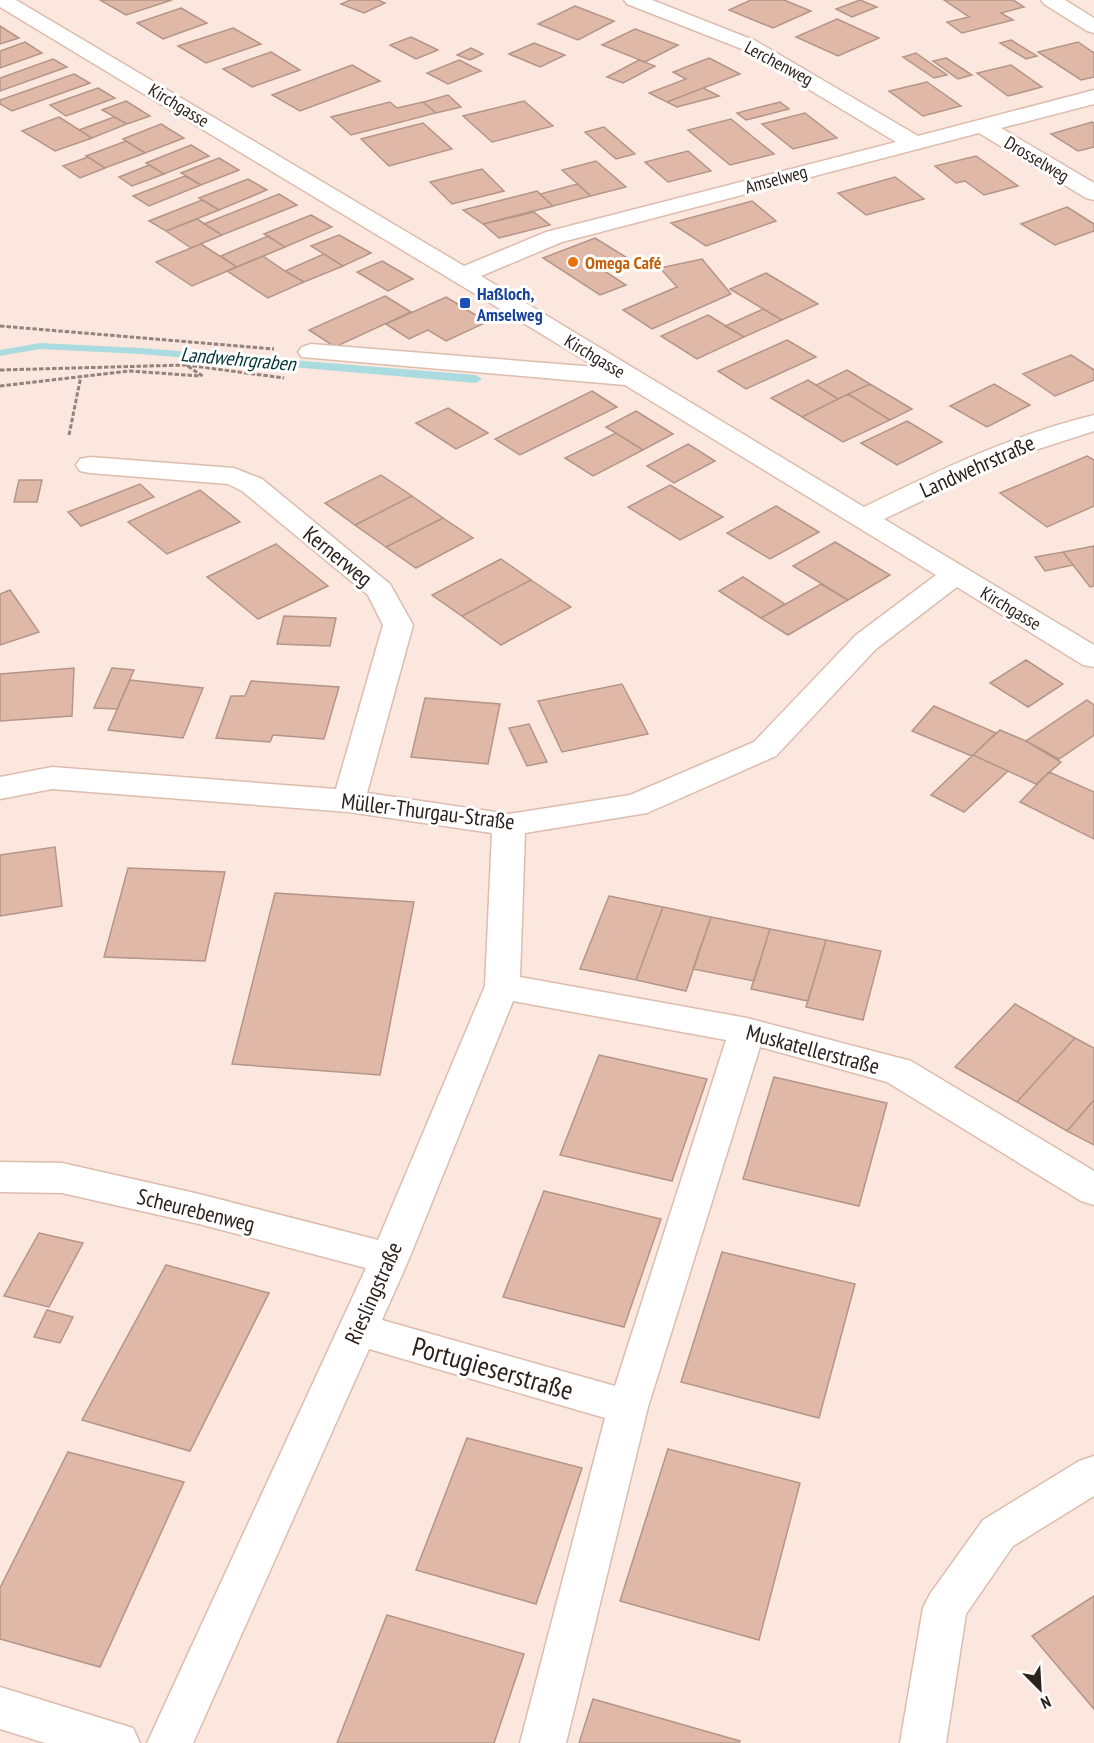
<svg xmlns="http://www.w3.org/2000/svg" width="1094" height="1743" viewBox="0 0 1094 1743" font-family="'PT Sans Narrow',sans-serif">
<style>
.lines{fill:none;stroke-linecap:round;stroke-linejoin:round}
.stream{fill:#aadbe0;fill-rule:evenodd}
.building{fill:#dfb8a7;stroke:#b49587;stroke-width:1.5}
.minor-casing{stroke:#ddbcae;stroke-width:3}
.path{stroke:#94837c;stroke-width:3;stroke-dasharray:4.5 2;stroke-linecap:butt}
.minor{fill:#fff;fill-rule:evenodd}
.food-dot{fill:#e8710a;stroke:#fff;stroke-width:2}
.transit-dot{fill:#1a4fb4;stroke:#fff;stroke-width:2}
.labels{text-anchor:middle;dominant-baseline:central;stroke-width:6;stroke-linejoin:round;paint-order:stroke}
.far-street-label{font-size:18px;fill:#2d211b;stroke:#fff}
.far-food-label{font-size:18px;font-weight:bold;fill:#c56008;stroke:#fff;text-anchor:start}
.far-transit-label{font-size:18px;font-weight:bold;fill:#164399;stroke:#fff;text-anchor:start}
.far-water-label{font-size:20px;font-style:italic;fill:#05363a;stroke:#fff}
.street-label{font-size:22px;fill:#2d211b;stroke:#fff}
.near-street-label{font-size:27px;fill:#2d211b;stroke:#fff}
</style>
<rect width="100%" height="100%" fill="#fce7de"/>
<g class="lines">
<!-- stream -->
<path class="stream" d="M40,343L141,348L476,375L482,379L476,383L141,354L40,349L0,356V350Z"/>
</g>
<!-- building -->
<path class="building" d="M100,0H172L126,15Z
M350,0H378L385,3L364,13L341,4Z
M751,0H784L811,11L773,28L729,10Z
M860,0L877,7L852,17L836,9Z
M944,0H1013L1024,7L1001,13L1013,20L962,33L947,22L969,17Z
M575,6L614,21L578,40L538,24Z
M181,8L207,23L163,39L137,23Z
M837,19L879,38L838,56L796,37Z
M0,26L19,38L0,44Z
M233,28L261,44L206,63L178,46Z
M635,29L678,45L645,62L602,45Z
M411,37L438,50L416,59L390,45Z
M1011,40L1037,56L1026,59L1000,43Z
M25,42L42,53L0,68V51Z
M1078,42L1094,53V77L1081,80L1038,52Z
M534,43L565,55L540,67L509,54Z
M471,48L483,54L470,60L457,55Z
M271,52L300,70L252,87L223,69Z
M916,53L947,75L934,78L903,57Z
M709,58L740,74L667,102L649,93L686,79L673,72Z
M946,58L972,75L958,79L933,61Z
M53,59L67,67L0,91V78Z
M459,60L481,71L448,84L427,73Z
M639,60L655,66L623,83L607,77Z
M352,65L380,81L300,111L272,95Z
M1011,65L1042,87L1008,96L977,73Z
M74,74L90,83L12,111L0,104V100Z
M927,82L961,106L923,116L889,91Z
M98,88L115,98L66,116L50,105Z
M703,88L719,96L677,107L667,102Z
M448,95L461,107L436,113L423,102Z
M126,101L150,116L127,124L102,110Z
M524,101L553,126L492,142L463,116Z
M390,102L397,108L423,102L436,113L351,135L331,117Z
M780,102L789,109L746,120L737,113Z
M805,113L837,138L793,149L762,124Z
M59,117L92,138L55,151L22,131Z
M114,117L127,124L92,138L79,130Z
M731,119L774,154L730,165L688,130Z
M1092,122L1094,123V147L1078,151L1051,134Z
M423,123L452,149L389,166L361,139Z
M161,124L184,138L145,153L123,139Z
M604,127L635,154L616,159L585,132Z
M126,141L145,153L105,168L86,156Z
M191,145L209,156L164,174L146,163Z
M688,151L711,171L668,182L645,162Z
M976,156L1018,186L984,195L965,181L956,183L935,166Z
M88,157L105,168L80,178L63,166Z
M219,158L239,170L201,185L181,173Z
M596,161L626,187L591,196L562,170Z
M149,165L164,174L132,186L119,177Z
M482,169L504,191L452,204L430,182Z
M185,176L201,185L149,206L133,196Z
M895,177L924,199L866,215L838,193Z
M248,179L267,190L219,210L199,198Z
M577,184L591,196L553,206L540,194Z
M537,191L553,206L483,224L463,210Z
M279,194L297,205L222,235L204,224Z
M202,200L219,210L166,231L149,221Z
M752,201L776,221L706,246L671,223Z
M1067,207L1094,224V231L1055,245L1021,224Z
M534,212L550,225L499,238L483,224Z
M311,215L332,227L285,247L264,234Z
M197,219L222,235L191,248L166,231Z
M339,235L371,253L343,266L311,246Z
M268,236L285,247L237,267L221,256Z
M595,238L629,259L603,270L626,285L600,295L543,258Z
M201,244L237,267L192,286L156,262Z
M324,254L343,266L304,282L285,271Z
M263,256L285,271L304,282L268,298L227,271Z
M702,259L731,294L652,329L623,310L677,287L660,268Z
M382,261L413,279L388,291L357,272Z
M766,273L818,304L782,320L730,289Z
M385,296L411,312L335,347L309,330Z
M446,297L487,322L446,341L428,330L409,339L386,324Z
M763,309L782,320L744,337L725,326Z
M708,315L744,337L697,359L661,336Z
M787,340L816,357L746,389L718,371Z
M1071,355L1094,370V380L1055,396L1023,374Z
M847,370L870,384L838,399L816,385Z
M808,380L838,399L802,417L771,398Z
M870,384L912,409L890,420L848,394Z
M994,384L1030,405L987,427L950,406Z
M592,391L617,407L520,455L495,439Z
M848,394L890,420L843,442L802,417Z
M448,408L488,433L456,449L416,423Z
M636,411L673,434L643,450L606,427Z
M907,421L942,442L897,465L861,443Z
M616,433L643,450L593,476L565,458Z
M688,444L715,461L674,483L647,466Z
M1087,456L1094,460V506L1047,527L1000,493Z
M381,475L412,496L355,525L325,503Z
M19,480H42L37,502H14Z
M140,484L154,497L81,526L68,512Z
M670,485L723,517L680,540L628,507Z
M200,490L240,522L167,554L128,522Z
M412,496L443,518L386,547L355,525Z
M776,506L819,532L770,559L727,533Z
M443,518L473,538L416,568L386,547Z
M835,542L890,575L848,600L793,566Z
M276,544L328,586L258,619L207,577Z
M1094,546V586L1090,587L1063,552Z
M1063,552L1073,565L1045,571L1035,557Z
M501,559L531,580L462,616L432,595Z
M743,577L785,604L761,618L719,591Z
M531,580L571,607L501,645L462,616Z
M821,584L848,600L788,635L761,618Z
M10,590L39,632L0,645V594Z
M284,616L336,618L330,646L277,644Z
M1026,660L1063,684L1028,707L990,683Z
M74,668L72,716L0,721V674Z
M112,668L134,670L117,709L94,708Z
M130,680L203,688L183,738L108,730Z
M251,681L339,687L324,739L273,735L270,742L216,738L231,696H245Z
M622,684L648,734L562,752L538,701Z
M425,698L500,704L488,764L411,757Z
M1087,700L1094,705V735L1059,759L1026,741Z
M934,706L996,733L972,756L912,731Z
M529,724L547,762L527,766L509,728Z
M1000,730L1026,741L1061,762L1036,784L973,755Z
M973,755L1008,771L964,812L931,795Z
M1049,772L1094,792V839L1020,802Z
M55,847L62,906L0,916V855Z
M128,868L225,872L205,961L104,957Z
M275,893L414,902L380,1075L232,1064Z
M609,896L663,907L636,980L580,969Z
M663,907L711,917L686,991L636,980Z
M711,917L770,929L754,981L693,969Z
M770,929L826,940L808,1001L751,989Z
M826,940L881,951L863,1020L806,1007Z
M1015,1004L1075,1038L1017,1102L955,1067Z
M1075,1038L1094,1048V1100L1067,1131L1017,1102Z
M599,1055L707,1079L672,1181L560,1155Z
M774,1077L887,1103L859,1206L743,1179Z
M1094,1100V1145L1067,1131Z
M544,1191L661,1219L624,1327L503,1297Z
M39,1233L83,1243L49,1307L4,1296Z
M722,1252L855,1284L819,1418L681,1382Z
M166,1265L269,1293L190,1451L82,1420Z
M47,1310L73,1317L60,1343L34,1337Z
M467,1438L582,1468L536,1604L416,1570Z
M668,1449L800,1483L759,1640L620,1601Z
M68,1452L184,1482L100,1667L0,1639V1588Z
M1094,1596V1709L1032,1636Z
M387,1615L524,1654L494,1743H337Z
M593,1699L740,1741L739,1743H579Z"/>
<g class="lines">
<defs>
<path id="minor" d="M0,0H16L464,266L546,232L896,142L742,49L627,4L624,0H652L756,41L918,136L1094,90V104L1001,128L1094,183V200L1086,198L979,133L562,242L481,276L864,507C940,470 1012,435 1094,415V431L1014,457L884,519L1094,645V667L1083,665L957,587L876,649L776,756L647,813L525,833L520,977L747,1018L911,1061L1094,1171V1205L1081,1201L887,1082L760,1047L648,1407L566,1743H520L605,1418L369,1349L193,1743H147L366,1268L199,1224L62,1193L0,1192V1162L62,1163L199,1194L378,1240L485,986L492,833L349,812L52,789L0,799V777L52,767L336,789L383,625L368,595L242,491L228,484L90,473L80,471L76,465L80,459L90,457L234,468L262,479L390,584L413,625L367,793L509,814L630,795L754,742L856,635L936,575L625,385L302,357L298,352L302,347L311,344L596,367L0,7ZM513,1001L726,1040L615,1386L382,1320L409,1259Z
M1041,0H1065L1094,18V33L1087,31L1044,4Z
M1094,1456V1496L1013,1546L966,1614L946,1743H900L923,1608L930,1594L983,1520L1079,1461Z
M0,1687L133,1728L140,1743H45L0,1729Z"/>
</defs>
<!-- minor casing -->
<use href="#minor" class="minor-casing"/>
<!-- path -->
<path class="path" d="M0,326L274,349
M186,365L284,378
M0,370L186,365L204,377
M0,386L130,371L200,376
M69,435L81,376"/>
<!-- minor -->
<use href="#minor" class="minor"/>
</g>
<!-- markers -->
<circle class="food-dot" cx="573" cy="262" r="6"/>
<rect class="transit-dot" x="459" y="297" width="12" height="12" rx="3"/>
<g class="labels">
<!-- far-street labels -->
<g class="far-street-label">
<text transform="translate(779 63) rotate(28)">Lerchenweg</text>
<text transform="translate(179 105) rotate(31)">Kirchgasse</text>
<text transform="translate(1037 159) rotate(31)">Drosselweg</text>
<text transform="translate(776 179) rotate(-15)">Amselweg</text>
<text transform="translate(595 356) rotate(31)">Kirchgasse</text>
<text transform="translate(1011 608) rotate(31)">Kirchgasse</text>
</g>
<!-- far-food labels -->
<g class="far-food-label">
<text x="585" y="262">Omega Café</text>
</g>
<!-- far-transit labels -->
<g class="far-transit-label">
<text x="477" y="293">Haßloch,<tspan x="477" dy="21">Amselweg</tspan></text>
</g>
<!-- far-water labels -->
<g class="far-water-label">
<text transform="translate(238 359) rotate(5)">Landwehrgraben</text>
</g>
<!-- street labels -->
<g class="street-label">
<text transform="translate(977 466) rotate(-24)">Landwehrstraße</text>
<text transform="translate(338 556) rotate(39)">Kernerweg</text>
<text transform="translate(428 811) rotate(7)">Müller-Thurgau-Straße</text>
<text transform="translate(813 1049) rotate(15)">Muskatellerstraße</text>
<text transform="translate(196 1210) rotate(14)">Scheurebenweg</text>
<text transform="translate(373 1293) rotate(-66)">Rieslingstraße</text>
</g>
<!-- near-street labels -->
<g class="near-street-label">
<text transform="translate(493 1368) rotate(16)">Portugieserstraße</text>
</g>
</g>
<!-- north arrow -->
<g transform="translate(1040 1689) rotate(156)" stroke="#ffffff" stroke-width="4.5" paint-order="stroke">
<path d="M0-4.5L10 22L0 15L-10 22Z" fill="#2d211b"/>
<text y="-9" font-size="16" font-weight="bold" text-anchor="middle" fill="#2d211b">N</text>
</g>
</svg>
